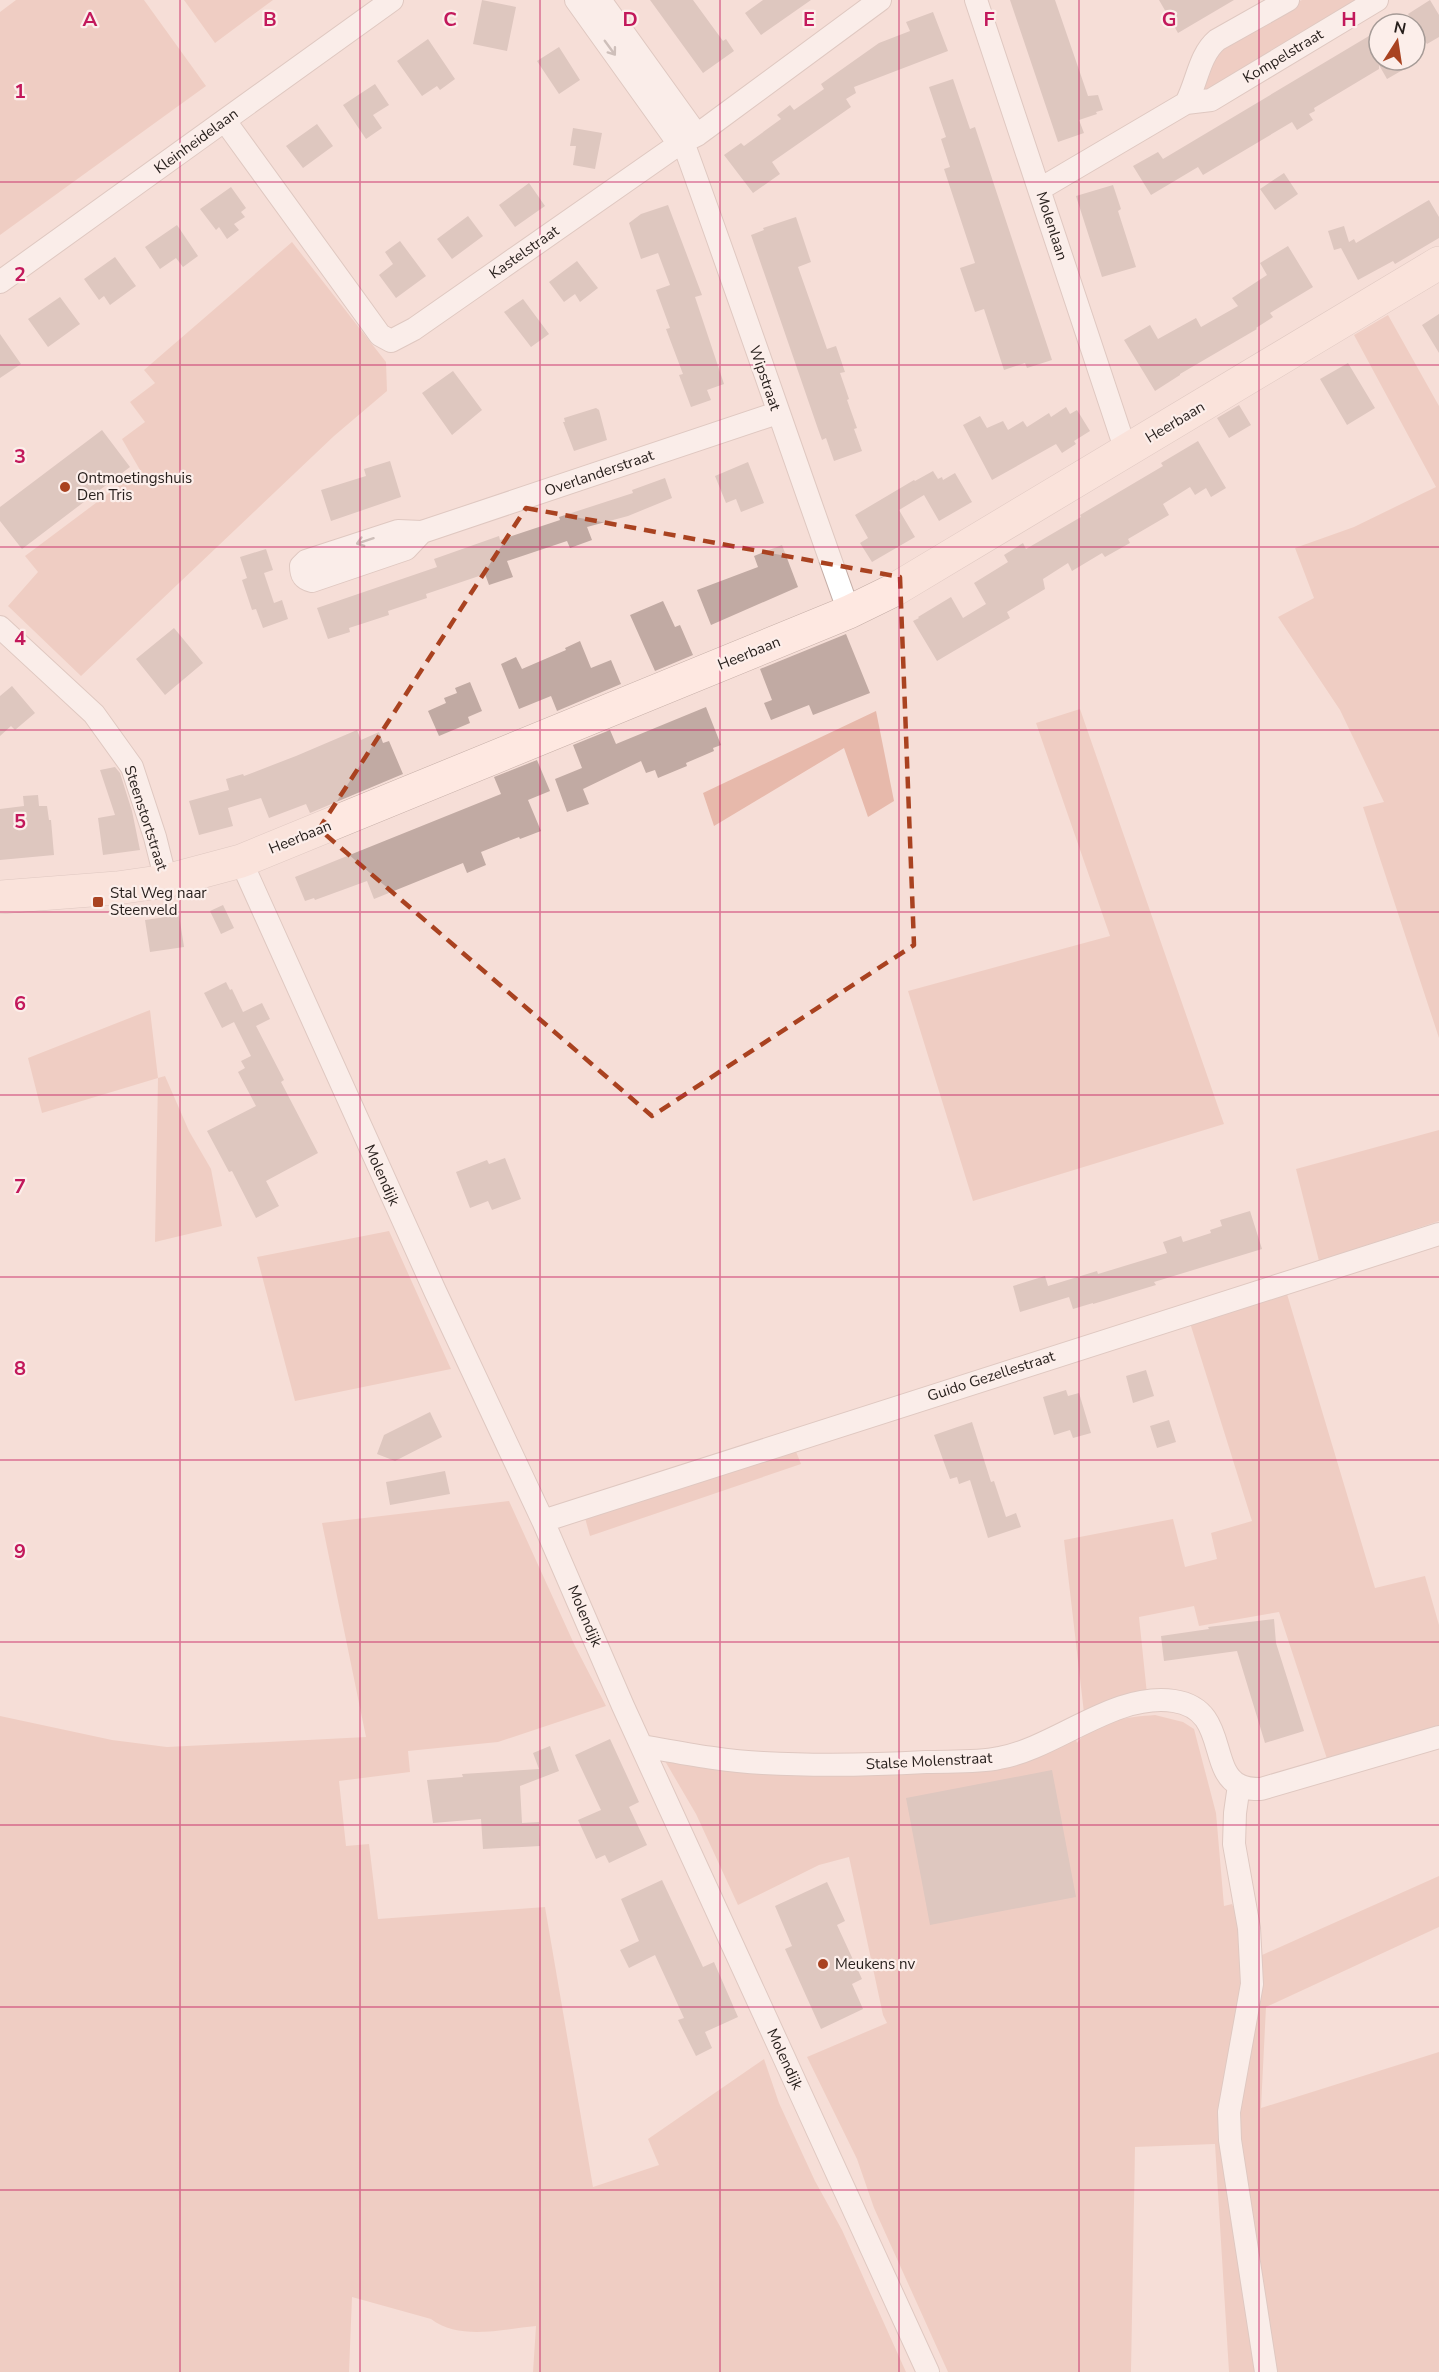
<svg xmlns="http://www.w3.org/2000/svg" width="1439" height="2372" viewBox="0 0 1439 2372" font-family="'Nunito Sans',sans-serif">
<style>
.green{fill:#e7b9ab}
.building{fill:#c1aaa3}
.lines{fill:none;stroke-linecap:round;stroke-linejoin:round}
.street-casing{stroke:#c4ada6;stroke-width:24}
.secondary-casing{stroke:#c4ada6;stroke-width:34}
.street{stroke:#fff;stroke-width:22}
.secondary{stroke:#fee8e1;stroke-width:33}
.oneway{stroke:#9d9a98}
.marked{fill:none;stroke:#a94220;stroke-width:4.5;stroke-dasharray:12 8;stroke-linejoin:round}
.grid{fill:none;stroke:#c2185b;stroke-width:1.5;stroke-opacity:0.55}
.poi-dot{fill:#a94220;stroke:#fceeea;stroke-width:2}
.labels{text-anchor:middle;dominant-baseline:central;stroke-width:4.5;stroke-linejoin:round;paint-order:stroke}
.street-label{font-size:15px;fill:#261e1b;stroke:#fceeea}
.poi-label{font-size:15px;fill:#261e1b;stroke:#fceeea;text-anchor:start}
.grid-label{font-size:20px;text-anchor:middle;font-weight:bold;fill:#c2185b;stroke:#fceeea;stroke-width:4.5;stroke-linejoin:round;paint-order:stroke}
</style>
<rect width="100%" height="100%" fill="#f6ded7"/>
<!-- green -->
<path class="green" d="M16,0H144L206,86L0,235V12Z
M184,0H273L215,43Z
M1302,0H1367L1205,96L1202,82L1211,57L1292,4Z
M292,242L386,362L387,391L334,436L81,676L8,606L38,572L25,556L140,470L122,439L145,422L130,402L155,383L144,370Z
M1388,315L1439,406V1038L1363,807L1384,802L1340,710L1278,617L1314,598L1295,548L1354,527L1436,487L1354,335Z
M1080,709L1224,1124L973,1201L908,991L1110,936L1036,723Z
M876,711L894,801L868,817L844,748L714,826L703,793Z
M150,1010L158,1078L165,1076L189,1131L211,1169L222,1226L155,1242L158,1078L42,1113L28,1058Z
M1439,1130V1221L1319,1261L1296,1169Z
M389,1231L451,1369L295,1401L257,1257Z
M1287,1294L1375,1588L1425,1576L1439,1625V1730L1329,1765L1279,1612L1199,1626L1194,1606L1139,1617L1147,1694L1084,1713L1064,1540L1173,1519L1185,1567L1217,1559L1211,1533L1252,1521L1190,1323Z
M795,1449L801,1464L590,1536L585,1518Z
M509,1501L575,1646L606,1706L498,1742L408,1751L410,1772L339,1781L346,1846L369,1844L378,1919L545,1907L593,2187L659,2165L648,2139L764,2059L779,2103L815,2181L842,2230L906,2372H533L536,2326C502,2329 460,2341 431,2319L352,2297L349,2372H0V1716L112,1740L167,1747L366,1737L322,1523Z
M1155,1715L1183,1722L1194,1729L1216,1813L1224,1906L1232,1904L1241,1924L1251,1960L1439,1876V1927L1266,2007L1261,2108L1439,2052V2372H1229L1215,2144L1135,2147L1131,2372H948L874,2208L857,2159L807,2057L887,2023L883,2015L849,1857L819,1865L738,1905L696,1814L665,1761L974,1767L1075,1735L1077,1743C1093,1720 1129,1717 1155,1715Z"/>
<!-- building -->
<path class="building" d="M482,0L516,7L507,51L473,44Z
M650,0H693L723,41L726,39L734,51L703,73Z
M763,0H811L761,35L745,13Z
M1010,0H1055L1088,96L1098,95L1103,110L1096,112L1097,114L1079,120L1084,133L1058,142Z
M1159,0H1234L1178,33Z
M1430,0L1439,15V37L1427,44L1408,14Z
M933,12L948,51L854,87L856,93L846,99L851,107L772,162L780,174L753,193L724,155L741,143L744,146L781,119L777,115L790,105L794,110L824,89L821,84L879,43L910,31L906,22Z
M1379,30V60H1420L1387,79L1379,65V69L1314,108L1315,111L1309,114L1313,120L1297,130L1292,122L1203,175L1198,167L1151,195L1133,166L1158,152L1163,159Z
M428,39L455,79L440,90L437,86L422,96L397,61Z
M559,47L580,80L559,94L537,61Z
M953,79L970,129L975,127L1052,360L1027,368L1025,363L1004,370L984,309L975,312L960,268L975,263L944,169L950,167L941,139L946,137L929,87Z
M375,84L389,105L373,115L382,128L366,139L343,105Z
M317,124L333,146L303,168L286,146Z
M573,128L602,133L595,169L573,165L576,146H570Z
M1284,173L1298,194L1275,210L1260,189Z
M529,183L545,206L515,227L499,205Z
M1113,185L1121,209L1118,211L1136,267L1102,277L1076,196Z
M231,187L246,208L241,212L245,217L234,224L239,230L227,239L219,227L216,230L200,209Z
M1429,200L1439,217V238L1395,264L1393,261L1358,280L1341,248L1334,250L1328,231L1344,226L1349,242L1354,239L1356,243Z
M668,205L702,295L695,297L724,384L707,390L711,400L691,407L679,375L683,374L666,329L670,328L656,290L670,285L658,253L641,259L629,223L641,214Z
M468,216L483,236L452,259L437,239Z
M796,217L811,262L798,267L827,349L836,346L845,372L840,373L849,399L847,400L857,428L854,429L862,451L834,461L826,438L822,440L818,429L751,235L764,230L763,228Z
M177,225L198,256L183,267L176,258L160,269L145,247Z
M400,241L426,276L396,298L379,275L393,264L385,252Z
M1288,246L1313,287L1270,313L1273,317L1256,328L1257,329L1180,374V375L1155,391L1124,340L1150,325L1158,339L1196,318L1201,327L1238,306L1232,298L1267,275L1260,263Z
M115,257L136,286L110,305L104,296L99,300L84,279Z
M577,261L598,288L580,302L575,294L564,302L549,282Z
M60,297L80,324L48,347L28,319Z
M523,299L549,334L531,347L504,312Z
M1439,314V353L1422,325Z
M0,334L21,364L0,378Z
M1348,363L1375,408L1347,425L1320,379Z
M453,371L482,410L452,435L422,393Z
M1239,405L1251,425L1229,438L1217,418Z
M1066,407L1070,414L1077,410L1090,431L1074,441L1076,444L1062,453L1056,444L992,480L963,425L980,416L987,428L1003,421L1008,430L1023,421L1027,427L1049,413L1051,417Z
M596,408L599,410L607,440L574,451L563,422H565L564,418Z
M102,430L130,467L22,549L0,521V507Z
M1198,441L1226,488L1211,497L1206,488L1195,495L1190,487L1163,504L1169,515L1128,539L1130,543L1105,557L1102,553L1072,571L1068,563L1043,579L1045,589L1007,612L1010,618L937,661L913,621L919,618L918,617L951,597L963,618L986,604L974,583L1008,562L1004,555L1023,543L1026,549L1081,517L1080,515L1163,466L1161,463Z
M390,461L401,497L331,521L321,490L366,476L364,469Z
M748,462L764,503L741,512L736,499L726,503L715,476Z
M933,471L938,479L942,477L943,480L955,473L972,502L939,521L924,495L899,510L915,537L872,562L860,543L868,538L855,515L914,480L915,481Z
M665,478L672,498L628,516L587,527L592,540L570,548L567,541L507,561L513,577L489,585L485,574L426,594L427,598L388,611L389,615L349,628L350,632L328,639L317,608L437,567L434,559L499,536L500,540L560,520L559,517L633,493L632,490Z
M782,545L798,587L711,625L697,590L758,567L754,556Z
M266,549L273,570L264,573L274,603L282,600L288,619L263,628L256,609L252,610L242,580L247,578L240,557Z
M663,601L675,627L680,625L693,655L655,671L630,615Z
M174,628L203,663L165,695L136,659Z
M846,634L870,693L813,715L809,705L771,720L764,703L772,700L760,669Z
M580,641L591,668L611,660L621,684L557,711L551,696L519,709L501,664L516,657L522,669L566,650L565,648Z
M470,682L482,711L468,717L470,723L439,736L428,711L446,703L444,698L457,693L455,688Z
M12,686L35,713L15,730L11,726L0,736V696Z
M706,707L721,745L713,748L714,751L686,763L687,766L658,778L655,770L646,773L641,761L583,789L589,804L567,812L555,779L582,768L573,745L610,730L616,744Z
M357,730L361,740L379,732L383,743L389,741L403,774L310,813L306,804L269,818L261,798L228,808L233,826L199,835L189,801L229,790L226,779L243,774L244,776L296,756Z
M537,760L550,791L528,800L541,831L520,839L519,837L481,852L486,865L467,873L463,863L374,899L367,881L315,900L314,898L305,901L295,877L501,794L494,777Z
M115,767L120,773L132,811L140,850L103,855L98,818L115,815L100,770Z
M38,795L39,806H47L49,820H51L54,855L0,860V809L24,806L23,796Z
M223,905L234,928L221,934L210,911Z
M179,915L184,947L150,952L145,920Z
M226,982L230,990L232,989L243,1012L262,1003L270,1019L256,1026L284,1080L281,1082L318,1153L266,1181L279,1206L256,1218L232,1171L229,1172L207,1131L256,1106L238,1072L245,1068L241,1061L251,1056L234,1022L222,1028L204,993Z
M505,1158L521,1199L492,1210L488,1201L470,1208L456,1172L487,1160L489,1164Z
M1250,1211L1262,1249L1154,1282L1156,1285L1093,1304V1303L1073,1309L1069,1297L1020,1312L1013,1286L1045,1276L1048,1286L1097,1271L1098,1274L1167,1253L1163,1242L1181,1236L1183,1242L1211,1233L1210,1230L1222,1226L1220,1220Z
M1146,1370L1154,1396L1133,1403L1126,1376Z
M1066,1390L1068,1396L1079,1393L1091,1433L1073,1438L1070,1430L1054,1435L1043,1397Z
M430,1412L442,1437L395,1461L377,1454L384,1435Z
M1169,1420L1176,1442L1157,1448L1150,1426Z
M972,1422L991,1482L994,1481L1006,1517L1016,1513L1021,1527L988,1538L970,1480L959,1484L957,1477L950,1479L934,1435Z
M445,1471L450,1494L390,1505L386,1482Z
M1274,1619L1276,1643L1304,1731L1265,1743L1237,1651L1164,1661L1161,1636L1209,1629L1208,1627Z
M610,1739L639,1802L629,1807L647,1845L609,1863L605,1855L596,1859L578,1820L601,1810L575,1755Z
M550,1746L559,1771L520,1786L522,1823L539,1822L540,1846L483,1849L481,1819L433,1823L427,1780L463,1777L462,1774L539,1769L533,1753Z
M1052,1770L1076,1897L930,1925L906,1798Z
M662,1880L703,1967L714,1962L738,2017L705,2032L712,2048L696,2056L678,2020L684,2018L655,1955L629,1968L620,1950L639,1941L621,1899Z
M827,1882L845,1921L837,1925L862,1979L852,1984L863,2009L821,2029L785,1949L792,1946L775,1906Z"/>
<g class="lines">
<defs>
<path id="street" d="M576,0L679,144
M600,0L697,135
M976,0L1126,451
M1186,103C1197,83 1199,55 1217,40L1288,0
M225,121L370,321L380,335L391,341L414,329L679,144L697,135L880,0
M683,142C740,298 793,456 849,612
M1040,189L1186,103L1211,100L1377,0
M0,282L392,0
M422,532L406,549L312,581C303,579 301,575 301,566L306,561L398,531L422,532L777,413
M0,627L94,714L132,767L155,837L166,881
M241,861L435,1291L543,1521L623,1706L928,2372
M543,1521L1439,1234
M642,1746C682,1753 722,1761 763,1763C817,1766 872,1765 926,1762C950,1761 976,1763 999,1758C1056,1748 1114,1692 1174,1701C1228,1709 1208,1769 1239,1785C1246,1789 1254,1789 1261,1789L1439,1737
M1239,1785L1235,1813L1234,1844L1249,1928L1252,1984L1229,2112L1230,2140L1266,2372"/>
<path id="secondary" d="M0,897L117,888L166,881L241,861L849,612L894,590L1439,263"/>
</defs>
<!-- street casing -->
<use href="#street" class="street-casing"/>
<!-- secondary casing -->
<use href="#secondary" class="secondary-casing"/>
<!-- street -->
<use href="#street" class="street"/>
<!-- secondary -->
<use href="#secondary" class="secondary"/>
</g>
<!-- one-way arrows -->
<defs><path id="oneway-shaft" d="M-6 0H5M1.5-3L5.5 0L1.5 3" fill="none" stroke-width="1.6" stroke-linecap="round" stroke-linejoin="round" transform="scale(1.5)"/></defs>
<g class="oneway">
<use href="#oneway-shaft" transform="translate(610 48) rotate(54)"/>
<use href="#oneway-shaft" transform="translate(365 541) rotate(162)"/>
</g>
<!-- marked area -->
<path d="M0 0H1439V2372H0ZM526,508L900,577L914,945L652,1116L319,829Z" fill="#f6ded7" fill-opacity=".55" fill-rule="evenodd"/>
<path class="marked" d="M526,508L900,577L914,945L652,1116L319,829Z"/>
<!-- grid -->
<path class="grid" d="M180,0V2372M360,0V2372M540,0V2372M720,0V2372M899,0V2372M1079,0V2372M1259,0V2372M0,182H1439M0,365H1439M0,547H1439M0,730H1439M0,912H1439M0,1095H1439M0,1277H1439M0,1460H1439M0,1642H1439M0,1825H1439M0,2007H1439M0,2190H1439"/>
<!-- markers -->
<g class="poi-dot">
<circle cx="65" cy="487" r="6"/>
<rect x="92" y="896" width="12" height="12" rx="3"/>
<circle cx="823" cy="1964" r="6"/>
</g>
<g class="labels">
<!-- street labels -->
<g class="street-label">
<text transform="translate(1283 56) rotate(-31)">Kompelstraat</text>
<text transform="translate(196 141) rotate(-36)">Kleinheidelaan</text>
<text transform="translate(1052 226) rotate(72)">Molenlaan</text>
<text transform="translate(524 252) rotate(-35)">Kastelstraat</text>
<text transform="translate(765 378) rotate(71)">Wipstraat</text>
<text transform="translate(1175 422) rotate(-31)">Heerbaan</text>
<text transform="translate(599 473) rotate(-19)">Overlanderstraat</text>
<text transform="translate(749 653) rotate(-22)">Heerbaan</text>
<text transform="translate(146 818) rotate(72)">Steenstortstraat</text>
<text transform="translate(300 837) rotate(-22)">Heerbaan</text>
<text transform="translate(382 1175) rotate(66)">Molendijk</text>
<text transform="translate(991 1376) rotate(-18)">Guido Gezellestraat</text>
<text transform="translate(585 1616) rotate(67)">Molendijk</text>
<text transform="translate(929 1761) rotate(-3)">Stalse Molenstraat</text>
<text transform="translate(785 2059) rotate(65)">Molendijk</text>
</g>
<!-- poi labels -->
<g class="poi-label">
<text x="77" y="478">Ontmoetingshuis<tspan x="77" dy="17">Den Tris</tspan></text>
<text x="110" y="893">Stal Weg naar<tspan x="110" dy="17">Steenveld</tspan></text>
<text x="835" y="1964">Meukens nv</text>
</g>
</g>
<g class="grid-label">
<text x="90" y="26">A</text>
<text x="270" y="26">B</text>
<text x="450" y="26">C</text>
<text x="630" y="26">D</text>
<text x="809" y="26">E</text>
<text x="989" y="26">F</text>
<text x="1169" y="26">G</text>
<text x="1349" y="26">H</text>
<text x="20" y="98">1</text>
<text x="20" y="281">2</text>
<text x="20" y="463">3</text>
<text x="20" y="645">4</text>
<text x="20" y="828">5</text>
<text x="20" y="1010">6</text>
<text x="20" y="1193">7</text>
<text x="20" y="1375">8</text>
<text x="20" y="1558">9</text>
</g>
<!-- north arrow -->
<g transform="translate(1397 42) rotate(12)"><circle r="28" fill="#fceeea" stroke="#a69b97" stroke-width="1.5"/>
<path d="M0-4.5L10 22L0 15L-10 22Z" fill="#a94220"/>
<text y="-9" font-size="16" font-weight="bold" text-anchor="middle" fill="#261e1b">N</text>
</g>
</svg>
